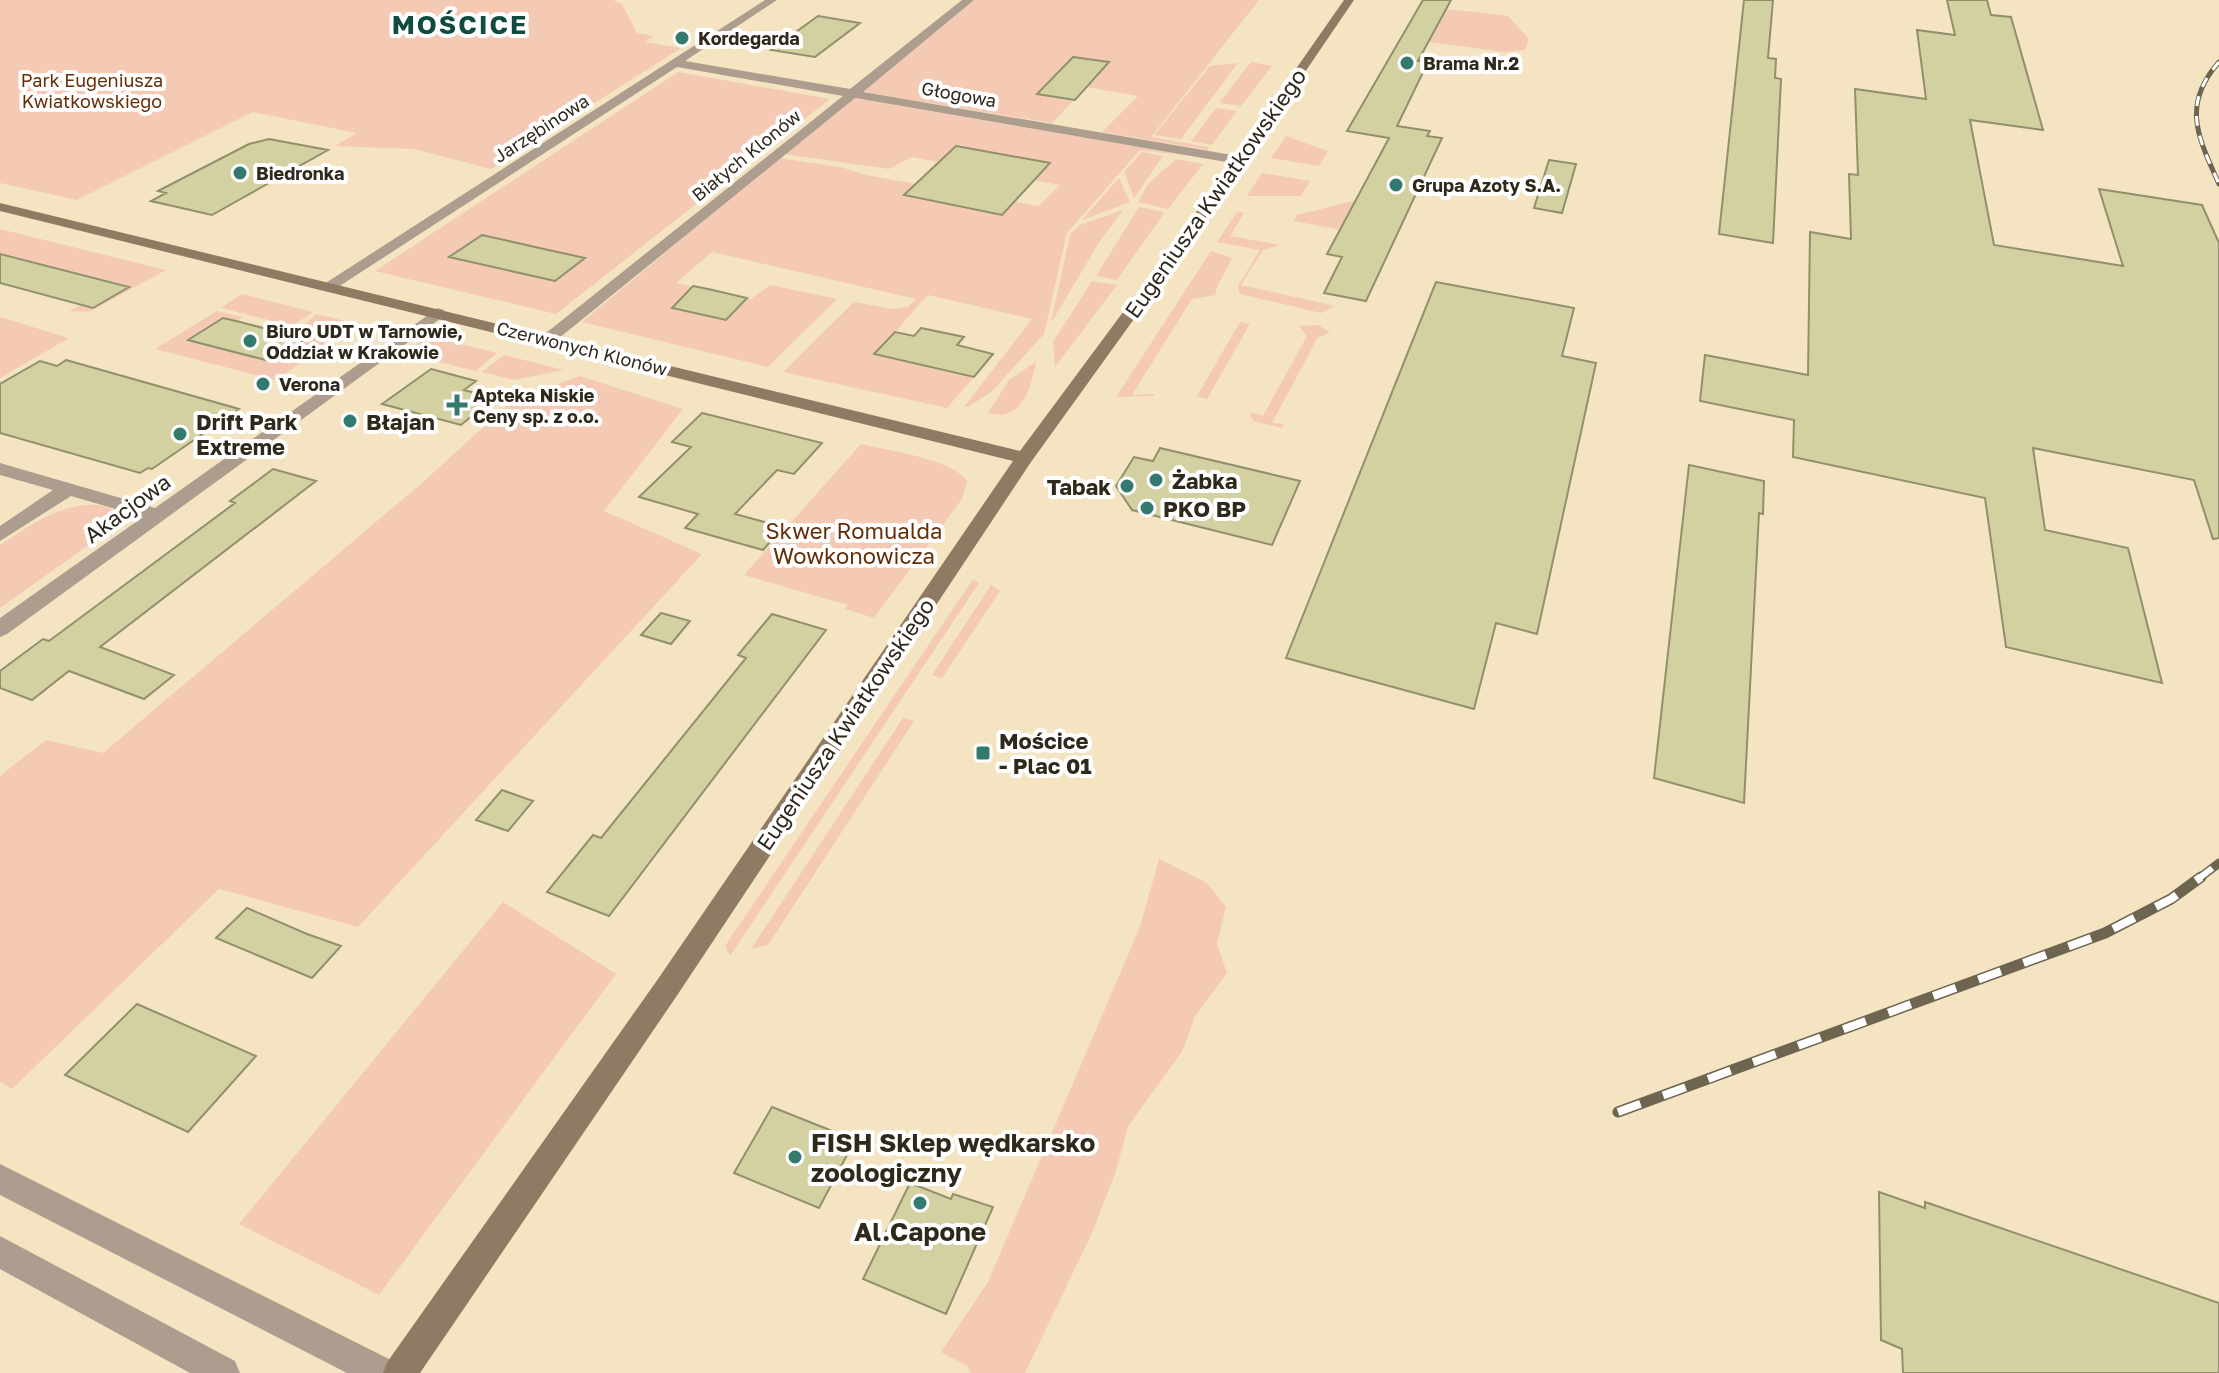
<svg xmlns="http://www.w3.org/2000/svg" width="2219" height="1373" viewBox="0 0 2219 1373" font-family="'Golos Text',sans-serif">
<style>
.green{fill:#f4cab5}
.building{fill:#d3d1a1;stroke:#91906d;stroke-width:2}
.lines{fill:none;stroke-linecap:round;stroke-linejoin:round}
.minor{fill:#ac9d8e;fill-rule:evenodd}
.secondary{fill:#907a63;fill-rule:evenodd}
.rail-far2-casing{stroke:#6e6551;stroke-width:5}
.rail-far1-casing{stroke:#6e6551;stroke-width:9}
.rail-casing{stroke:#6e6551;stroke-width:11}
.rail-far2{stroke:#fff;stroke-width:3;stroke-dasharray:10;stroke-linecap:butt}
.rail-far1{stroke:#fff;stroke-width:6;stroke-dasharray:18;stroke-linecap:butt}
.rail{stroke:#fff;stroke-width:8;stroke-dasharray:24;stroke-linecap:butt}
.poi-dot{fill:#34796d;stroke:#fff;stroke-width:3}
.labels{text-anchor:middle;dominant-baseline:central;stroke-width:8;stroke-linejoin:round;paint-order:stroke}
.far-poi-label{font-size:18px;font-weight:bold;fill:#2f291c;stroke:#fff;text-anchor:start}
.far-park-label{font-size:18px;fill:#652d06;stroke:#fff}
.far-street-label{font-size:18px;fill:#2f291c;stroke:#fff}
.street-label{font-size:22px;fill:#2f291c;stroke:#fff}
.poi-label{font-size:22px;font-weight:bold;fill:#2f291c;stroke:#fff;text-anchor:start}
.park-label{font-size:22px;fill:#652d06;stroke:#fff}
.far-district-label{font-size:26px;font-weight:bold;letter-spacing:2px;fill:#104b42;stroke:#fff}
.near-poi-label{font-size:26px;font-weight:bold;fill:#2f291c;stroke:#fff;text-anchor:start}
</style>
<rect width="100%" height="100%" fill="#f4e4c1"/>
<!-- green -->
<path class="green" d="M0,0H613L622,4L637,33L654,36L645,42L681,48L491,169L414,149L335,146L357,133L253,112L77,200L0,183Z
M974,0H1259L1151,137L1209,147L1208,150L1102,132L1138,96L1086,87L1052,123L863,92Z
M1447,9L1508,16L1529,39L1525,50L1504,52L1400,38L1412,22L1438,25Z
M1251,62L1272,66L1241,106L1219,103Z
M1238,63L1181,139L1154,135L1210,66Z
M678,72L830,99L556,314L375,271Z
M853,98L1206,158L1140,150L1067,233L1044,334L991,392L968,407H964L1032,319L928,295L875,354L974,377L947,408L783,372L854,302L893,309L908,307L916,299L712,252L676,283L751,299L770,285L837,299L768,367L582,322L779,158L844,168L866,175L1039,206L1060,185L912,157L889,169L784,154Z
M1216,108L1237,111L1212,145L1191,141Z
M1286,136L1328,151L1319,166L1271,158Z
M1142,152L1163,156L1134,198L1124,172Z
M1176,159L1203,164L1168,209L1138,202L1148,184Z
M1262,173L1310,181L1301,196H1247Z
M1119,178L1130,202L1082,220Z
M1353,201L1355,203L1341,230L1294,221L1297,215Z
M1139,207L1165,212L1117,280L1096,276Z
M1123,210L1100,241L1051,323L1070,234L1080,225Z
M1237,212L1244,213L1230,236L1280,245L1263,250L1241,285L1335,306L1321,313L1240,294L1238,286L1260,250L1217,242Z
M0,229L166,270L89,312L69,311L81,305L93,308L128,287L0,254Z
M1211,251L1232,258L1217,287L1215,295L1192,299L1132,395L1155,394L1153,396L1116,397Z
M1092,281L1117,285L1055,367L1053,342Z
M242,294L313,312L292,326L221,308Z
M217,311L243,317L236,321L272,362L305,340L291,335L317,314L357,324L276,380L155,349Z
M0,317L69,338L0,378Z
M1240,322L1250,324L1207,399L1197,396Z
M1319,325L1330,333L1318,337L1272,423L1284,424L1282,428L1253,421L1250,414L1256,413L1263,416L1307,336L1299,326Z
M429,336L497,353L475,371L405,353Z
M504,355L564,370L514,380L482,372Z
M1036,362C1030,389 1023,422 988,413L1009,380Z
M580,376L683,409L604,511L702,554L358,927L219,889L12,1089L0,1082V776L46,740L103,753L422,483L514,399Z
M861,444C888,451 951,458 967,481L962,499L874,618L845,609L848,605L744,575Z
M99,505L131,515L0,608V545C32,524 60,503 99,505Z
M973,579L979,583L730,956L725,946Z
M991,585L1000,591L942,678L932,675Z
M903,718L914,721L768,945L751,949Z
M1159,859L1207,883L1226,907L1217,944L1227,973L1195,1016L1182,1052L1128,1126L1116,1171L1092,1233L1025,1373H971L967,1366L941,1352L988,1282L1140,927Z
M503,902L616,974L379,1295L239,1224Z"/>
<!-- building -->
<path class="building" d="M1423,0H1451L1418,61L1428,62L1397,126L1430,131L1427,136L1442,138L1366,301L1324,293L1342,257L1327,254L1389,138L1347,131Z
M1744,0H1773L1768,58L1776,59L1775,78L1781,79L1773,243L1719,234Z
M1947,0H1987L1991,15L2011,17L2043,130L1970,120L1994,245L2123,266L2099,189L2202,205L2219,243V538L2213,539L2194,480L2033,448L2045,530L2128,548L2162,683L2006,647L1985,498L1793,457L1794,420L1700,401L1705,355L1808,375L1810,232L1851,239L1849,174L1858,175L1855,89L1926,99L1917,30L1955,35Z
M818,16L860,23L815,57L771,50Z
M1073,57L1109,62L1075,100L1037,94Z
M269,139L328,150L212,215L151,201L166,193L158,191L249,144Z
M956,146L1050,163L1002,215L904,195Z
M1549,160L1576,164L1562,213L1534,208Z
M482,235L544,249L585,258L555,281L449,257Z
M0,254L129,287L93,308L0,283Z
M1436,282L1574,308L1562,356L1596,363L1537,634L1496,623L1474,709L1286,658Z
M693,286L708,289L747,298L726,320L672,308Z
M223,318L236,321L306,339L273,362L188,340Z
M921,328L964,337L957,345L993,354L974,377L874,354L895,332L914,336Z
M66,360L239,409L152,469L148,468L140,473L0,433V384L40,361L57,366Z
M431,369L476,381L464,390L494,398L461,425L382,404Z
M702,413L822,443L794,474L777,470L735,514L783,527L763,550L685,528L698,514L639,497L691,447L672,442Z
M1160,448L1300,481L1272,545L1132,510L1116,486L1134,457L1153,461Z
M1689,465L1764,481L1763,514L1759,513L1744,803L1654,778Z
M273,469L316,481L100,647L174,675L144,699L69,671L32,700L0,688V671L43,639L49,641L235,503L230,501Z
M661,613L690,621L671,644L641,635Z
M772,614L826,630L609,916L547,892L593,835L601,838L746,658L738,655Z
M502,790L533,801L508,831L476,820Z
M247,908L307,934L341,946L312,978L216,938Z
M137,1004L256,1056L188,1132L65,1075Z
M772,1107L855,1140L819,1208L734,1173Z
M910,1183L951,1199L953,1194L993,1207L946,1314L863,1279Z
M1879,1192L1925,1208V1202L2219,1303V1373H1903L1902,1349L1881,1340Z"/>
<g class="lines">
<!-- minor -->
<path class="minor" d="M765,0H777L685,61L850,89L962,0H974L863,92L1238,156L1245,160L1238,164L855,98L553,343H541L539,340L541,337L843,96L677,67L335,289H323L321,286Z
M438,308L444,310V316L7,634L0,637V618L143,517L71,496L0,541V526L53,490L0,475V463L155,508Z
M0,1164L393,1361L398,1373H347L0,1195Z
M0,1236L235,1361L240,1373H190L0,1269Z"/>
<!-- secondary -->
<path class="secondary" d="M1344,0H1354L1188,244L1031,462L676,997L420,1373H383L388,1361L658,979L1013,461L0,211V203L1020,451L1178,238Z"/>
<defs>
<path id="rail-far2" d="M2219,62C2181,105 2198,137 2219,184"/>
<path id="rail-far1" d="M2198,879L2219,863"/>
<path id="rail" d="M1618,1112L2105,933L2171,899L2201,877"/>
</defs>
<!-- rail-far2 casing -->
<use href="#rail-far2" class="rail-far2-casing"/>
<!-- rail-far1 casing -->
<use href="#rail-far1" class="rail-far1-casing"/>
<!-- rail casing -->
<use href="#rail" class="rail-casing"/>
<!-- rail-far2 -->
<use href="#rail-far2" class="rail-far2"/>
<!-- rail-far1 -->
<use href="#rail-far1" class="rail-far1"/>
<!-- rail -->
<use href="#rail" class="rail"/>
</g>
<!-- markers -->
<g class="poi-dot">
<circle cx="682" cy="38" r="8"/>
<circle cx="1407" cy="63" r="8"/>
<circle cx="240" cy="173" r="8"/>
<circle cx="1396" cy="185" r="8"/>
<circle cx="250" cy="341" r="8"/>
<circle cx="263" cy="384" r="8"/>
<path d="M453 393h8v8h8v8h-8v8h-8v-8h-8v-8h8z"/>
<circle cx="350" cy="421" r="8"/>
<circle cx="180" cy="434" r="8"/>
<circle cx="1156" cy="480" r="8"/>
<circle cx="1127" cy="486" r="8"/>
<circle cx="1147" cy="508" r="8"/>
<rect x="975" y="745" width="16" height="16" rx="4"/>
<circle cx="795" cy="1157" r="8"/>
<circle cx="920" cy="1203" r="8"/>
</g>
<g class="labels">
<!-- far-poi labels -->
<g class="far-poi-label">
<text x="698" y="38">Kordegarda</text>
<text x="1423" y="63">Brama Nr.2</text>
<text x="256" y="173">Biedronka</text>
<text x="1412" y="185">Grupa Azoty S.A.</text>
<text x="266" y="331">Biuro UDT w Tarnowie,<tspan x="266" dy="21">Oddział w Krakowie</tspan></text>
<text x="279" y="384">Verona</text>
<text x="473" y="395">Apteka Niskie<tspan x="473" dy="21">Ceny sp. z o.o.</tspan></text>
</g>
<!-- far-park labels -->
<g class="far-park-label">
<text x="92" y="80">Park Eugeniusza<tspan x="92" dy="21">Kwiatkowskiego</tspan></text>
</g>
<!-- far-street labels -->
<g class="far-street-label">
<text transform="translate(959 94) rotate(10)">Głogowa</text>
<text transform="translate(541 128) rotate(-33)">Jarzębinowa</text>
<text transform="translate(746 155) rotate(-39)">Białych Klonów</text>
<text transform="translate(582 348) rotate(14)">Czerwonych Klonów</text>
</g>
<!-- street labels -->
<g class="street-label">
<text transform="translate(1215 193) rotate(-55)">Eugeniusza Kwiatkowskiego</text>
<text transform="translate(127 508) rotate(-36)">Akacjowa</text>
<text transform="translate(845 724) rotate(-56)">Eugeniusza Kwiatkowskiego</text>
</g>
<!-- poi labels -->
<g class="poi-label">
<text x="196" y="421">Drift Park<tspan x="196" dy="25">Extreme</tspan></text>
<text x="366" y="421">Błajan</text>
<text x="1172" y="480">Żabka</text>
<text x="1111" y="486" text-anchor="end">Tabak</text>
<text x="1163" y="508">PKO BP</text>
<text x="999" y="740">Mościce<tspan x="999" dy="25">- Plac 01</tspan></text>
</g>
<!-- park labels -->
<g class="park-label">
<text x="854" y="530">Skwer Romualda<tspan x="854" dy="25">Wowkonowicza</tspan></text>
</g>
<!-- far-district labels -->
<g class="far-district-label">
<text x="460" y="24">MOŚCICE</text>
</g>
<!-- near-poi labels -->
<g class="near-poi-label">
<text x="811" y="1142">FISH Sklep wędkarsko<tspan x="811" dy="30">zoologiczny</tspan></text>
<text x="920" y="1231" text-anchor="middle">Al.Capone</text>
</g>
</g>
</svg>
